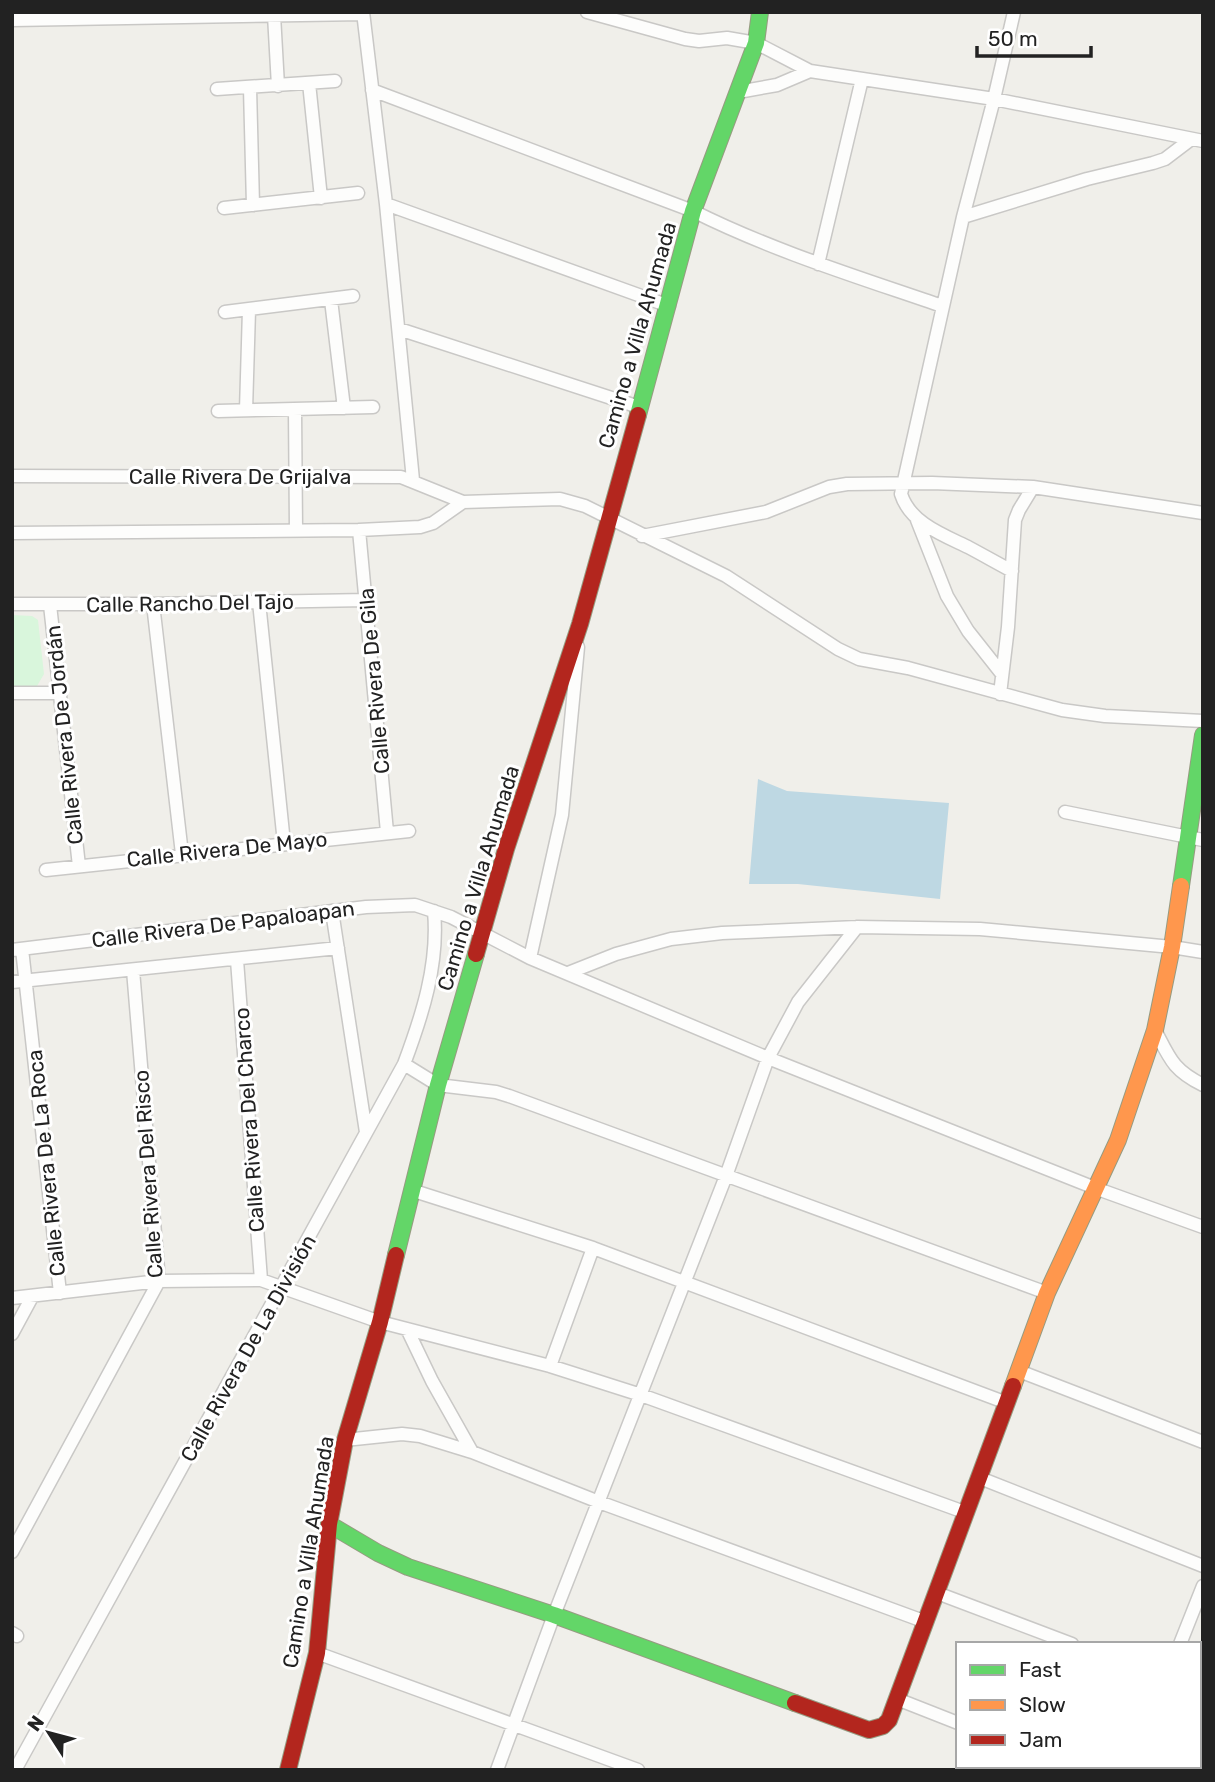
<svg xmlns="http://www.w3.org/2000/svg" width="1215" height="1782" viewBox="0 0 1215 1782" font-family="Rubik,sans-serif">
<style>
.park{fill:#d9f6dc}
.water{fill:#bed8e3}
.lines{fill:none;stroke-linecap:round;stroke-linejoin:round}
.street-casing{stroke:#c9c8c6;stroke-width:15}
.fast-casing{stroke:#969b81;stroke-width:18}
.slow-casing{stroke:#969b81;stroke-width:18}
.jam-casing{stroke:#969b81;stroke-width:18}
.street{stroke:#fdfdfc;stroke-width:12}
.fast{stroke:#63d668;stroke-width:16}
.slow{stroke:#ff974d;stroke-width:16}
.jam{stroke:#b3261e;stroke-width:16}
.labels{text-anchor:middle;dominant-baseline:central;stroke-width:6;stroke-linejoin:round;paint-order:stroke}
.street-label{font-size:21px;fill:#222;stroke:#fff}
</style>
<rect width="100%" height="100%" fill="#f0efea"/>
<!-- park -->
<path class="park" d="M12,615L32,616L38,620L44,674L37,686H12Z"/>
<!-- water -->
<path class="water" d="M758,779L787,791L949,803L940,899L798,884H749Z"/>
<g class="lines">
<defs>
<path id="street" d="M363,12L386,204L413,480
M587,12L685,39L699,41L727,38L756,43L810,71L994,99L1203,141
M274,15L278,86
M12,20L363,14
M309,83L321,198
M250,88L253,205
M217,89L335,81
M372,90L693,211C773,251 858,277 942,306
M738,92L777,85L810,71
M386,204L669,306
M224,208L358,193
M963,217L1087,179L1153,163L1165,159L1190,140
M818,264L862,79
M331,300L344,408
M225,312L353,296
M399,329L639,407
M246,410L249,310
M295,410L296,530
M218,411L373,407
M12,476L401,477L463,502
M917,520L947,596L968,631L1002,674
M359,530L387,832
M12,533L359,530L420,527L433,523L463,502L560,499L585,506L726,576L838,649L859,659L908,668L1062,710L1105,716L1203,721
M642,536L766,512L829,487L847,484L932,483L1033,487L1203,513
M1012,571C997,563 983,555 968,547C943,535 910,523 901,494L963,217L994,99L1014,12
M259,602L284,843
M12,604H153L367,600
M153,604L182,854
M50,605L79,866
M12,693H60
M1000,694L1008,627L1015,520L1019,510L1033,487
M1065,812L1203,840
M46,870L409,831
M332,911L366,1132
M22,949L60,1293
M12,950L366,907L415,905L451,917L530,958L768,1058L1095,1188L1203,1227
M530,958L562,815L578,647
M237,960L261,1280
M568,973L616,954L671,939L722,933L857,927L980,929L1172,947L1203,952
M12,982L338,948
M1155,1030C1170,1059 1173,1070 1203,1085
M404,1064L438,1085L496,1092L509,1096L1047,1293
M411,1190L593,1248L1007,1403
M12,1298L159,1281L261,1280L380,1322L550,1366L641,1395L967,1513
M407,1329L432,1381L472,1452
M12,1334L32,1297
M550,1366L593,1248
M1019,1371L1203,1442
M345,1440L402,1434L420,1436L472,1452L599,1502L926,1622
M980,1478L1203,1566
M12,1552L159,1281L133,970
M937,1593L1072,1644
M12,1633L17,1636
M1180,1644L1203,1586
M317,1653L638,1770
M1199,1691L1203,1692
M897,1699L958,1723
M1071,1766L1081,1770
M15,1770L404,1064C422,1016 439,964 434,911
M497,1770L554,1615L726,1176L768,1058L798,1002L857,927
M1123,1770L1124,1766"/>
<path id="fast" d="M638,415L693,211L756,43L760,12
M1181,886L1203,735
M396,1255L438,1085L476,954
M329,1524L378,1553L408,1567L554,1615L795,1703"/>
<path id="slow" d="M1013,1386L1047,1293L1118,1140L1155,1030L1172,947L1181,886"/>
<path id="jam" d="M476,954L506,849L580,624L638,415
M795,1703L869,1730L883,1726L889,1720L1013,1386
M288,1770L317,1653L329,1524L345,1440L380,1322L396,1255"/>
</defs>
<!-- street casing -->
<use href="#street" class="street-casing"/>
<!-- fast casing -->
<use href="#fast" class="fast-casing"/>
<!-- slow casing -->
<use href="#slow" class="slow-casing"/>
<!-- jam casing -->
<use href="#jam" class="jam-casing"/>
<!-- street -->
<use href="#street" class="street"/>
<!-- fast -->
<use href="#fast" class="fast"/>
<!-- slow -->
<use href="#slow" class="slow"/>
<!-- jam -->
<use href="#jam" class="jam"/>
</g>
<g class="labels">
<!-- street labels -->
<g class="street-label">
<text transform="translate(637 335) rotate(-74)">Camino a Villa Ahumada</text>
<text x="240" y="476">Calle Rivera De Grijalva</text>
<text transform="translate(190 603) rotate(-1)">Calle Rancho Del Tajo</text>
<text transform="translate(374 681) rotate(-95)">Calle Rivera De Gila</text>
<text transform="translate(64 735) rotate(-96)">Calle Rivera De Jordán</text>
<text transform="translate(227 849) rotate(-6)">Calle Rivera De Mayo</text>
<text transform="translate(478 878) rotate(-73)">Camino a Villa Ahumada</text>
<text transform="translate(223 924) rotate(-7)">Calle Rivera De Papaloapan</text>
<text transform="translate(249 1120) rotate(-94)">Calle Rivera Del Charco</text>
<text transform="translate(46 1163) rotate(-96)">Calle Rivera De La Roca</text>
<text transform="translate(148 1174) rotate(-94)">Calle Rivera Del Risco</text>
<text transform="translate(248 1348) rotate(-61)">Calle Rivera De La División</text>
<text transform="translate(308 1552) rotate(-81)">Camino a Villa Ahumada</text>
</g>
</g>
<!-- border -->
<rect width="1215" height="1782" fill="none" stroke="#222222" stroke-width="28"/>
<!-- legend -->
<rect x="956" y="1642" width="245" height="126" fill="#ffffff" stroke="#a7a7a7" stroke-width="2"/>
<rect x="970" y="1665" width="35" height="10" fill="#63d668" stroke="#a7a7a7" stroke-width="2"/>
<text x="1019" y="1677" font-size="21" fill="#222222">Fast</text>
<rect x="970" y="1700" width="35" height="10" fill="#ff974d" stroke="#a7a7a7" stroke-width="2"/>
<text x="1019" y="1712" font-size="21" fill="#222222">Slow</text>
<rect x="970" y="1735" width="35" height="10" fill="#b3261e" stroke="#a7a7a7" stroke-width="2"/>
<text x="1019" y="1747" font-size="21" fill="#222222">Jam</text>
<!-- north arrow -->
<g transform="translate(49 1733) rotate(306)" stroke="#ffffff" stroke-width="5" paint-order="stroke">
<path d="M0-5L12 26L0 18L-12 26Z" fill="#222222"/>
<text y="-10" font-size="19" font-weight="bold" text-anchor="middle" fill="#222222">N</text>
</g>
<!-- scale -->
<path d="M977 46v10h114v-10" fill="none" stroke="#222222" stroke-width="3.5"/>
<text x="988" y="46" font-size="21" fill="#222222" stroke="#ffffff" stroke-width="5" paint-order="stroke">50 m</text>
</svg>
